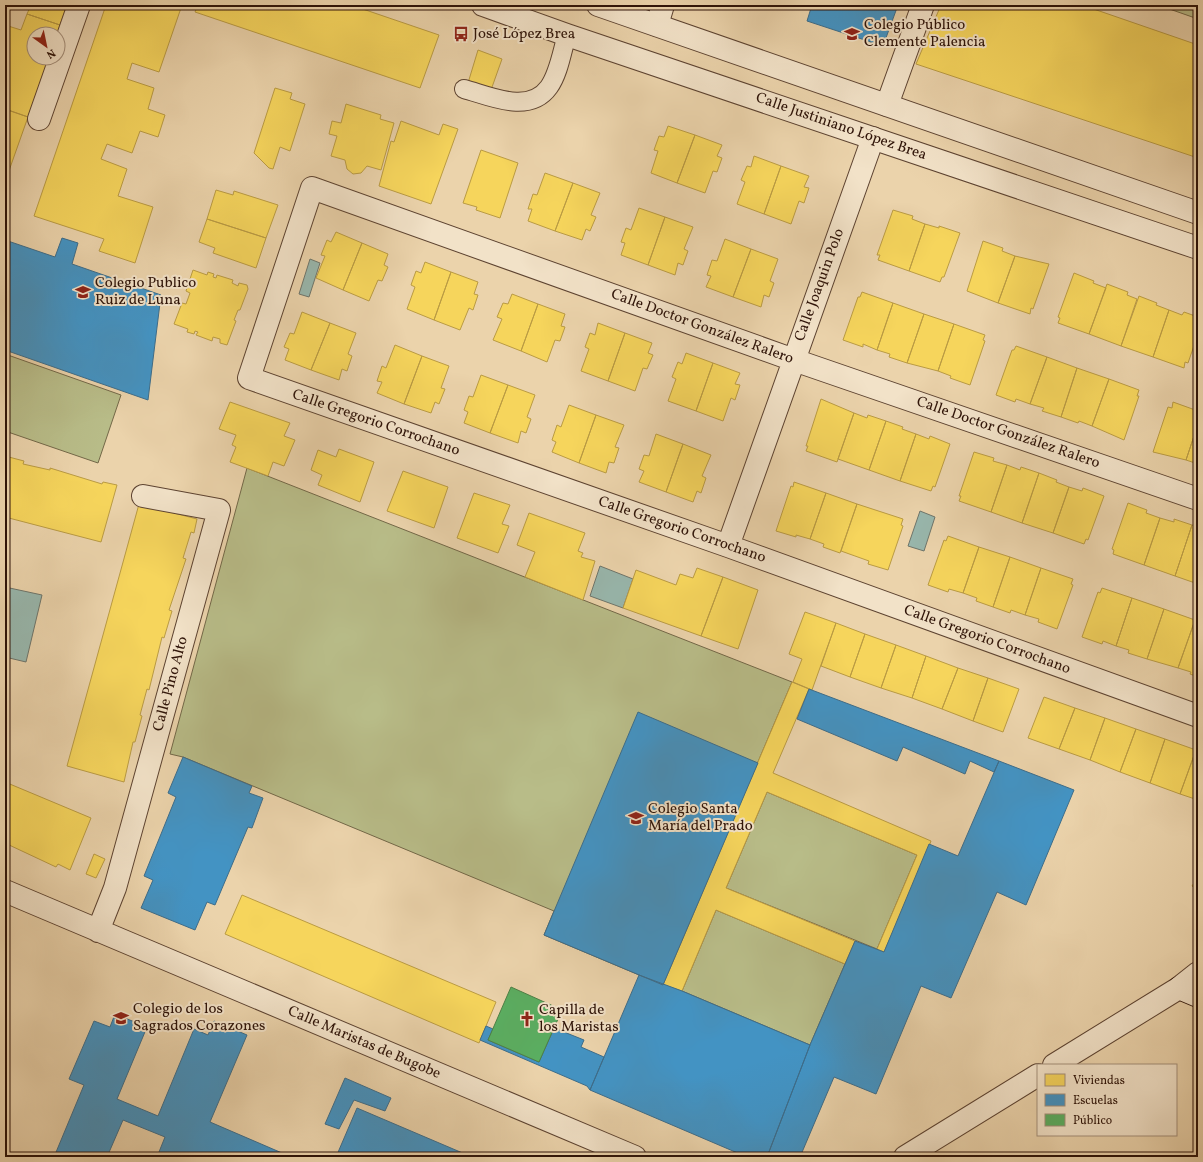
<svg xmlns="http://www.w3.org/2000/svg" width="1203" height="1162" viewBox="0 0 1203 1162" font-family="Vollkorn,serif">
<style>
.green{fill:#b8bc88;stroke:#736848}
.water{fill:#98b7ad;stroke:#6e756b}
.homes{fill:#f6d55c;stroke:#ba9b43}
.schools{fill:#4393c3;stroke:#3d6d8b}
.public{fill:#5aae61;stroke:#4d8046}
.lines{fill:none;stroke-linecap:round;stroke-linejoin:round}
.service-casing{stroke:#5d4331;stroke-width:20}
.pedestrian-casing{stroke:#5d4331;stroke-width:24}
.minor-casing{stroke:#5d4331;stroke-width:24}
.tertiary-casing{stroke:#5d4331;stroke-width:24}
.secondary-casing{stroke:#2e1308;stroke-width:24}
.service{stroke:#f2e2c8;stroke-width:18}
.pedestrian{stroke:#f2e2c8;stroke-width:22}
.minor{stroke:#f2e2c8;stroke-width:22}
.tertiary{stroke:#f2e2c8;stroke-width:22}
.secondary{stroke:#f2e2c8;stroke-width:22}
.labels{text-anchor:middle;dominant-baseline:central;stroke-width:4;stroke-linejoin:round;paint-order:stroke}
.poi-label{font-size:15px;fill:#2e1308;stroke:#f2e2c8;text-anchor:start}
.street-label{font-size:15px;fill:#2e1308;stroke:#f2e2c8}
</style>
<rect width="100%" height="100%" fill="#ebd3ab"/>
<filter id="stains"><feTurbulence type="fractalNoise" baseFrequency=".005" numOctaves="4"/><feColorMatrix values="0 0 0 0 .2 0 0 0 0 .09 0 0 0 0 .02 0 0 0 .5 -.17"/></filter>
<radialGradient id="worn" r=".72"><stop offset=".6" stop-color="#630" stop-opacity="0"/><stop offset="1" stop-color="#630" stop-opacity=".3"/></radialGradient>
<!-- green -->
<path class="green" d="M1158,5H1198V19Z
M5,354L121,395L98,463L5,431Z
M247,468L792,682L663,985L544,935L554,911L183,757L170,754Z
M767,792L917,855L877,949L726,888Z
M716,910L845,964L810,1045L682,991Z"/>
<!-- water -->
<path class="water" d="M310,259L320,263L309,297L299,294Z
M920,511L935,517L924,551L908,546Z
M600,566L633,579L623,608L590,596Z
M5,587L42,595L26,662L5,657Z"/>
<!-- homes -->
<path class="homes" d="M31,5H67L60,25L27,14Z
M106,5H182L159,72L132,63L127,79L154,88L148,109L165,115L158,137L140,131L132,153L107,144L101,159L127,169L118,196L153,207L135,263L99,251L104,239L34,216Z
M198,5H351L439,35L420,88L195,12Z
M941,5H1082L1198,45V158L916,64Z
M27,14L60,25L57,34H34V58H49L28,117L5,109V25L21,30Z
M478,50L502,59L491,90L468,83Z
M275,88L292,93L290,99L305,104L290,151L280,147L273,169L269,168L254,153Z
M346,104L381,115L380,119L394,123L381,170L367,166L361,173L353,174L347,169L345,160L331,156L337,136L329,134L332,121L341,123Z
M5,109L28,117L5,182Z
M401,121L439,135L443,124L458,129L431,204L379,186L391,141L394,142Z
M668,126L695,135L677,183L651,173L658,151L654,150L659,136L664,137Z
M695,135L722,145L717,156L722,158L717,172L713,171L705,193L677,183Z
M481,150L518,163L500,218L476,210L477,207L463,203Z
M754,156L781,166L764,214L737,204L745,182L741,180L747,166L751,167Z
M781,166L809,176L804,187L809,188L804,203L799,201L791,224L764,214Z
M545,173L573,183L555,231L528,221L532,209H528L533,194L537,195Z
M573,183L600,193L591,215L596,217L590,231L586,229L582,240L555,231Z
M216,190L233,195L234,191L278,205L266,238L207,219Z
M639,208L665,217L648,265L621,255L625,243L621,242L626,228L631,230Z
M893,210L913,216L912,219L925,224L909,271L878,260L880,255H877Z
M665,217L693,227L684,249L688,251L683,265L678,263L675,275L648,265Z
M207,219L266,238L256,268L213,253L215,248L199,242Z
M925,224L939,228V226L960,233L944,277H942L940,282L909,271Z
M336,232L362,243L343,290L316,278L325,256L321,255L327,240L331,242Z
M725,239L751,249L733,297L706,287L711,276L707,275L712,260L717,261Z
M983,241L1003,248L1002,251L1015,256L998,303L967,291Z
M362,243L388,254L384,265L388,267L382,281L378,280L369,301L343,290Z
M751,249L778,259L770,281L774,283L769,297L764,295L761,307L733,297Z
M1015,256L1049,264L1033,309L1031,308L1030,314L998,303Z
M425,262L451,272L434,320L407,309L415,287L411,285L416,271L421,273Z
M193,270L207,275L208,272L214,274L213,277L216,278L217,275L233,280L232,283L238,286L239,283L247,285L248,289L240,310H238L234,320L236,321L227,345L220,343V339L213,337L212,341L196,335L198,332L195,331L194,334L187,332L188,329L174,324L182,303L186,304L190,293L186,291Z
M451,272L478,282L474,294L478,295L473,310L469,308L460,330L434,320Z
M1074,273L1094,281L1093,283L1106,288L1089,334L1058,323L1060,318L1058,317Z
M1107,284L1128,292L1127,295L1137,299L1121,346L1089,334Z
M862,292L893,303L877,350L863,344V347L843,340L858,297H860Z
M512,294L538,304L521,351L493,340L502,319L497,317L503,303L508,304Z
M1139,296L1157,303L1156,305L1169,310L1153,357L1121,346Z
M893,303L924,314L907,363L889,357L890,354L877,350Z
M538,304L565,314L561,326L565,327L560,341L555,340L547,362L521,351Z
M1169,310L1182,315L1184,312L1198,317V334L1188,363L1185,362L1184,368L1153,357Z
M302,312L330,323L311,370L285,360L289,349L284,347L290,333L294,334Z
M924,314L954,324L938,371L907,363Z
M330,323L356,333L348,354L352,356L347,371L342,369L339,380L311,370Z
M598,323L625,333L608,381L581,371L589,349L585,347L590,333L595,335Z
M954,324L985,335L983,340L985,341L970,385L950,378L951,376L938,371Z
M625,333L652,343L648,353L653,355L647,369L643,368L635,391L608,381Z
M395,345L422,356L404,404L377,393L382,382L377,381L382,366L386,368Z
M1016,346L1047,357L1030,404L1016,399L1015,402L996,395L1012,350H1014Z
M686,353L713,363L696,411L668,401L676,379L672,377L678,362L682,364Z
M422,356L449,366L441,388L445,389L439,404L435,402L431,413L404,404Z
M1047,357L1077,368L1061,417L1042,411L1044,408L1030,404Z
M713,363L740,373L735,384L740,385L735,400L731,398L723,421L696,411Z
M1077,368L1109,379L1092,426L1079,421L1078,423L1061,417Z
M481,375L508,385L490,433L464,423L468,412L464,410L469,396L473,397Z
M1109,379L1139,390L1137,396H1139L1124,440L1092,426Z
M508,385L535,395L527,417L531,419L526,433L521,431L518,443L490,433Z
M821,399L854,413L837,462L806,451L808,446H806Z
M230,402L290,423L284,436L295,440L284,466L273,462L268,476L230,462L236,447L232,445L236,435L219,429Z
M1173,402L1198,411V424L1186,460L1153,452L1168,407L1172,408Z
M569,405L596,415L579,463L552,452L556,442L552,440L557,425L561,427Z
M854,413L867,418L868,415L886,421L869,470L838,459Z
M596,415L624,425L615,447L619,448L614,463L609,462L606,473L579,463Z
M886,421L903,427L902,429L916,434L900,481L869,470Z
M1198,424V464L1186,460Z
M656,434L683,444L666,492L639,482L644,471L639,469L644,455L649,456Z
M916,434L929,439L930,436L950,444L935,487L933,486L931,491L900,481Z
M683,444L711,455L702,476L706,478L701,493L697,491L693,502L666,492Z
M339,449L374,462L360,502L318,485L322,475L311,470L318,450L336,457Z
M974,452L994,458L993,461L1007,465L991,512L959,501L961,496H959Z
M5,456L24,461L23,464L50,470V468L102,484L103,482L117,485L101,542L5,517Z
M1007,465L1020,470L1021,467L1039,473L1022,523L991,512Z
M403,471L448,487L434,528L387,511Z
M1039,473L1057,480L1056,482L1069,487L1053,533L1022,523Z
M794,482L826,493L810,539L796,535V537L776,531L791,486L793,487Z
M1069,487L1082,491L1083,488L1104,496L1088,540L1086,539L1084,544L1053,533Z
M474,493L510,505L502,524L509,526L498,553L457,538Z
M826,493L857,504L840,553L823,547L824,544L810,539Z
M1128,503L1147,510L1146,513L1160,518L1144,565L1113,554L1114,550L1112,549Z
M139,504L197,519L194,533L191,532L183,558L186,559L169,610L172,611L164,638L162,637L149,690L147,689L140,715L142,716L135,742H133L124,782L67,766Z
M857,504L903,519L901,525L903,526L888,570L868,564L869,561L841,551Z
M529,513L585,533L578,551L583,553L581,557L595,561L583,600L525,577L535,552L517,545Z
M1160,518L1174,522V519L1192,525L1175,576L1144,565Z
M1192,525L1198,527V584L1175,576Z
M948,536L979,547L963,593L949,589L948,592L928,585L944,540L946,541Z
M979,547L1010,557L993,607L976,601L977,598L963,593Z
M1010,557L1041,568L1025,615L1011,610L1010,613L993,607Z
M697,568L723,577L701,636L623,608L636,570L676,585L680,574L693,578Z
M1041,568L1073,579L1071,584L1073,585L1057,629L1038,622L1039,619L1025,615Z
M723,577L758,590L738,649L701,636Z
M1102,588L1132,598L1116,646L1103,641L1102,644L1082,637L1098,592L1100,593Z
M1132,598L1164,609L1147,659L1128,653L1129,650L1116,646Z
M1164,609L1195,620L1178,668L1147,659Z
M805,612L836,623L812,690L793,682L802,659L789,654Z
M1195,620L1198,621V677L1190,674L1191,672L1178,668Z
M836,623L865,634L850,677L821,666Z
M865,634L896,645L881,688L850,677Z
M896,645L926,656L912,698L881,688Z
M926,656L958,668L942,709L912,698Z
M958,668L988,678L973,721L942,709Z
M988,678L1019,689L1003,732L973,721Z
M792,682L809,689L773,773L931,841L922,865L884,952L877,949L917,855L767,792L726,888L855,941L845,964L716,910L682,991L663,985Z
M1044,697L1075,708L1059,749L1028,738Z
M1075,708L1105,718L1090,760L1059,749Z
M1105,718L1136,729L1120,772L1090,760Z
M1136,729L1165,739L1150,783L1120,772Z
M1165,739L1196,750L1180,794L1150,783Z
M1196,750L1198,751V800L1180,794Z
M5,782L91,818L70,870L58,864L56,867L7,844L5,846Z
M94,854L105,859L96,878L86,874Z
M1198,877V890L1192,886Z
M242,895L496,1002L479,1043L225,934Z"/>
<!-- schools -->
<path class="schools" d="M812,5H898L883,46L807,21Z
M62,238L78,243L72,264L161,295L148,400L5,350V240L55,257Z
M809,689L999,761L994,772L970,761L965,774L903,747L897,761L797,719Z
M638,712L758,763L663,985L544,935Z
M183,757L252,786L249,793L263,798L252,828L248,827L215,905L207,902L195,930L141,908L153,880L144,876L176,797L168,793Z
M999,761L1074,790L1026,905L997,892L951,998L921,986L876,1094L834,1077L800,1157H767L810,1045L855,941L884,952L929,844L958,856Z
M639,975L682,991L810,1045L767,1157H747L590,1090Z
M115,1014L147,1027L117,1099L158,1116L194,1029L208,1035L214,1021L247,1035L210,1122L282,1153L281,1157H157L165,1137L123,1120L107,1157H54L84,1085L69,1079L94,1021L110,1027Z
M486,1026L493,1029L488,1040L539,1062L554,1028L584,1040L581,1047L604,1057L590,1090L587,1086L480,1040Z
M345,1078L391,1098L385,1111L354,1100L339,1129L325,1124Z
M357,1108L472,1157H336Z"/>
<!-- public -->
<path class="public" d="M511,987L562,1010L539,1062L488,1040Z"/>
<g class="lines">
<defs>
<path id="service" d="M464,89C490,96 529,115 549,87C559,73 562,51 567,35"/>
<path id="pedestrian" d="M657,25L663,5
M887,105L923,5"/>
<path id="minor" d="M39,119L79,5
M1198,499L794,360L312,188L249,378L728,546L1198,716
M728,546L873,138
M5,891L635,1157
M98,931L115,888L219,510L143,496
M1054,1065L1179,988L1198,973
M905,1157L1038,1075"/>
<path id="tertiary" d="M483,5L567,35L1198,248
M598,5L1198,213"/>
<path id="secondary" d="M1179,988L1198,996"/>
</defs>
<!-- service casing -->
<use href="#service" class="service-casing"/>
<!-- pedestrian casing -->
<use href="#pedestrian" class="pedestrian-casing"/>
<!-- minor casing -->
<use href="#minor" class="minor-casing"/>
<!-- tertiary casing -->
<use href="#tertiary" class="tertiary-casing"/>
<!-- secondary casing -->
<use href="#secondary" class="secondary-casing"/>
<!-- service -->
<use href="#service" class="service"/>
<!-- pedestrian -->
<use href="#pedestrian" class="pedestrian"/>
<!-- minor -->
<use href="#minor" class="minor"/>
<!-- tertiary -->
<use href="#tertiary" class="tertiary"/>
<!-- secondary -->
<use href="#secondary" class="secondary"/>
</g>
<!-- icons -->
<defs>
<symbol id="bus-bare" viewBox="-9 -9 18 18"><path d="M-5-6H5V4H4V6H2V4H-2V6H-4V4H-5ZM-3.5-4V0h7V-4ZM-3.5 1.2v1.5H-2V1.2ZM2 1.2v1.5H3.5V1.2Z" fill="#8f2418" stroke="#f2e2c8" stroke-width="2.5" paint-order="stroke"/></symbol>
<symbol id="school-bare" viewBox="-9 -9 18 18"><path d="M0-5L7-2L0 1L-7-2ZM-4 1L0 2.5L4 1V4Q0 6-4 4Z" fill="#8f2418" stroke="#f2e2c8" stroke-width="2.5" paint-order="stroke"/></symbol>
<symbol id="church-bare" viewBox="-9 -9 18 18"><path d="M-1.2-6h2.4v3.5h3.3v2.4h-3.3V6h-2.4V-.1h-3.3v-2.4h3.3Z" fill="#8f2418" stroke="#f2e2c8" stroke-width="2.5" paint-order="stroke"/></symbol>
</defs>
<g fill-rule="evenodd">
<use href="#bus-bare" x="450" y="23" width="22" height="22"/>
<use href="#school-bare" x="841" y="23" width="22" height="22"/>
<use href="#school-bare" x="72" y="281" width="22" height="22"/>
<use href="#school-bare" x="625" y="807" width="22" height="22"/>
<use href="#school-bare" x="110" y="1007" width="22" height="22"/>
<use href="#church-bare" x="516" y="1008" width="22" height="22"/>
</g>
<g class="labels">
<!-- poi labels -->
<g class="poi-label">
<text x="864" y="25">Colegio Público<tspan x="864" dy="17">Clemente Palencia</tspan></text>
<text x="473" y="34">José López Brea</text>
<text x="95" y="283">Colegio Publico<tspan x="95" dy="17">Ruiz de Luna</tspan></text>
<text x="648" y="809">Colegio Santa<tspan x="648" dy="17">María del Prado</tspan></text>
<text x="133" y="1009">Colegio de los<tspan x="133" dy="17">Sagrados Corazones</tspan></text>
<text x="539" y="1010">Capilla de<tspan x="539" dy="17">los Maristas</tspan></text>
</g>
<!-- street labels -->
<g class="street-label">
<text transform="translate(841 127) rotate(19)">Calle Justiniano López Brea</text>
<text transform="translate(820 285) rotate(-70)">Calle Joaquin Polo</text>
<text transform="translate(702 327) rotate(20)">Calle Doctor González Ralero</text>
<text transform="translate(376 423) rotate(19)">Calle Gregorio Corrochano</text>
<text transform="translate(1008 433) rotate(19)">Calle Doctor González Ralero</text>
<text transform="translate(682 530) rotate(19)">Calle Gregorio Corrochano</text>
<text transform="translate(987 640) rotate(20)">Calle Gregorio Corrochano</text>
<text transform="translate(171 684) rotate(-75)">Calle Pino Alto</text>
<text transform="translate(364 1043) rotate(23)">Calle Maristas de Bugobe</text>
</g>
</g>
<!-- margin -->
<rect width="1203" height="1162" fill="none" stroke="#ebd3ab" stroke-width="20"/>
<rect x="6" y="6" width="1191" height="1150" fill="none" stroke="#2e1308" stroke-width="2"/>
<rect x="10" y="10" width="1183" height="1142" fill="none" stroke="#2e1308"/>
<!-- legend -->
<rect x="1037" y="1064" width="140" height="72" fill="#f2e2c8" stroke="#a48f7b"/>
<rect x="1045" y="1074" width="20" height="12" fill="#f6d55c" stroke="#a48f7b"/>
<text x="1073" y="1084" font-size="12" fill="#2e1308">Viviendas</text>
<rect x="1045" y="1094" width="20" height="12" fill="#4393c3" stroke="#a48f7b"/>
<text x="1073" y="1104" font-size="12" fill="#2e1308">Escuelas</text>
<rect x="1045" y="1114" width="20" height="12" fill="#5aae61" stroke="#a48f7b"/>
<text x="1073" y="1124" font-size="12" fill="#2e1308">Público</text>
<!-- north arrow -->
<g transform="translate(46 46) rotate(147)"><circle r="19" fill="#f2e2c8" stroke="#a48f7b"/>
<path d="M0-3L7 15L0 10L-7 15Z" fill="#8f2418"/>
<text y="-6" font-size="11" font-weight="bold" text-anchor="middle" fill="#2e1308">N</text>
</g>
<rect width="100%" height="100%" filter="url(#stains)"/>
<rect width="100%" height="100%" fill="url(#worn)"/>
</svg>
